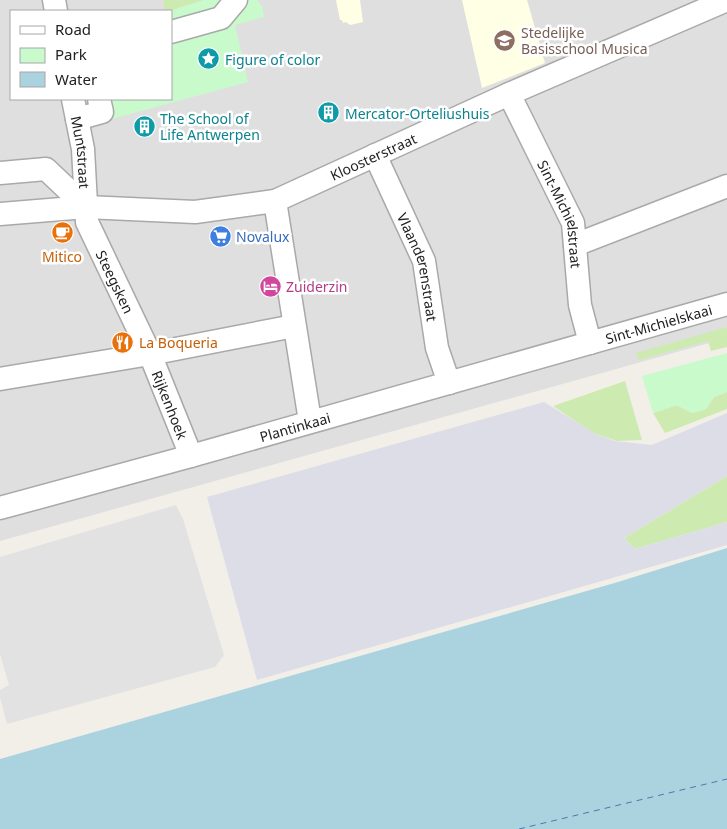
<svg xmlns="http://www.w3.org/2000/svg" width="727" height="829" viewBox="0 0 727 829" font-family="'Noto Sans',sans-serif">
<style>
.residential{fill:#e0dfdf;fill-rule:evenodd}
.education{fill:#ffffe5}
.grass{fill:#cdebb0}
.park{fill:#c8facc}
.parking{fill:#e2e2e2}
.plaza{fill:#dddde8}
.water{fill:#aad3df}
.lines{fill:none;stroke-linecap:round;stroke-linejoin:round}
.ferry{stroke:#4a7aab;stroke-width:1;stroke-dasharray:6 5;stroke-linecap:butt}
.minor-casing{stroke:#a9a9a9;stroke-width:25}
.minor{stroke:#fff;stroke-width:22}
.labels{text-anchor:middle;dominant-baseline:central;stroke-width:5;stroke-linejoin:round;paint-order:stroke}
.education-label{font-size:14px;fill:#785e54;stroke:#fff;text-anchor:start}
.culture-label{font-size:14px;fill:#0d838f;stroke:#fff;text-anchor:start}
.street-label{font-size:14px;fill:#222;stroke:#fff}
.shop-label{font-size:14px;fill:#366cbe;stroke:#fff;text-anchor:start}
.food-label{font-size:14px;fill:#c56008;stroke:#fff}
.hotel-label{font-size:14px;fill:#b23c85;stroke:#fff;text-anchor:start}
</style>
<rect width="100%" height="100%" fill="#f2efe9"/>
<!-- residential -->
<path class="residential" d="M0,0H727V338L0,541ZM11,11H171V99H11Z"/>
<!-- education -->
<path class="education" d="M336,0H360L363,22L350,25L346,22L343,23L342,20H340Z
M462,0H527L545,63L482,88Z"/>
<!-- grass -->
<path class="grass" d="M163,0H204L169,11H165Z
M727,327V347L711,351L708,341L639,360L636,353Z
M625,381L642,440L617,441L593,433L553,406Z
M727,392V409L665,433L653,413L677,405L692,413L706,409L714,397Z
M727,476V522L635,549L624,538Z"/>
<!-- park -->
<path class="park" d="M204,0H257L262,6L264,17L235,25L248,82L89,125L84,99H171V11H169Z
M727,353V392L714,397L706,409L692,413L677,405L653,413L642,376Z"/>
<!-- parking -->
<path class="parking" d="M176,505L183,519L224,655L215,667L7,724L0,697V690L9,685L0,654V557Z"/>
<!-- plaza -->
<path class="plaza" d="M544,402L596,434L615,441L652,445L727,413V476L624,538L635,549L727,522V545L257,680L207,497Z"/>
<!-- water -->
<path class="water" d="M727,548V829H0V759L618,582Z"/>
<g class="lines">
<!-- ferry -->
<path class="ferry" d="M519,829L727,779"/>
<defs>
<g id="minor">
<path d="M54,0L56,11"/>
<path d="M171,32L221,18L236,0"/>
<path id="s1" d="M509,94L573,223L580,305L590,343"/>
<path id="s2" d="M73,99L83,149L87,222L150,354L191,456"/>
<path d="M77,119L102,112L99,99"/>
<path id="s3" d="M375,155L424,261L437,348L449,383"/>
<path d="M0,173L46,169L86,207"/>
<path d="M275,201L310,421"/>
<path id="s4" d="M0,214L86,207L195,212L275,201L509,94L727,0"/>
<path d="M575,245L727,186"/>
<path d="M0,379L150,354L294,326"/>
<path id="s5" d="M0,508L191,456L727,304"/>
</g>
</defs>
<!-- minor casing -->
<use href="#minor" class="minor-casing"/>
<!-- minor -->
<use href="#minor" class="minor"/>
</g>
<!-- icons -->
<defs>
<symbol id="school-disc" viewBox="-11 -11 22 22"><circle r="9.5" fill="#8d6e63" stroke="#fff"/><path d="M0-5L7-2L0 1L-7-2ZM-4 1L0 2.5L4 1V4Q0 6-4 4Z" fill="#fff"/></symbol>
<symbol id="sight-disc" viewBox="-11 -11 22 22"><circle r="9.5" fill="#0f9aa8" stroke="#fff"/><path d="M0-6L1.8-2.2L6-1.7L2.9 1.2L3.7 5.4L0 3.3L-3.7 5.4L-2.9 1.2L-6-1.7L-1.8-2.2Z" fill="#fff"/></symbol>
<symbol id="building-disc" viewBox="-11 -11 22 22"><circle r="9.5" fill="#0f9aa8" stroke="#fff"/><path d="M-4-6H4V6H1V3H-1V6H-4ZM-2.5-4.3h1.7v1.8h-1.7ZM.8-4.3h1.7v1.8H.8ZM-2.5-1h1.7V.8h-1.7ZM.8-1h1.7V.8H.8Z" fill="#fff"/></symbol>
<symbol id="cafe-disc" viewBox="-11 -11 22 22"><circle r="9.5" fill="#e8710a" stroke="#fff"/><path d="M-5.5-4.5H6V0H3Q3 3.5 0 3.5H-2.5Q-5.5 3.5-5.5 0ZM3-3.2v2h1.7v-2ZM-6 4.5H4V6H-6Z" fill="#fff"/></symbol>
<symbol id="supermarket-disc" viewBox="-11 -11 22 22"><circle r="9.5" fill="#3f7fe0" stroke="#fff"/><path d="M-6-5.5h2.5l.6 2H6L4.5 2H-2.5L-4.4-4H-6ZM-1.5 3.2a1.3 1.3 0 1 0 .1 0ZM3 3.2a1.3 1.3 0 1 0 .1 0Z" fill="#fff"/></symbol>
<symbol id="hotel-disc" viewBox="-11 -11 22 22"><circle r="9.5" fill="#d1479c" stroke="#fff"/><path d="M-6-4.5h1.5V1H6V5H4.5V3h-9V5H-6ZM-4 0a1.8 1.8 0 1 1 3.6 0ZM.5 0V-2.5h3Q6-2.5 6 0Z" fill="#fff"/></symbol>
<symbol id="restaurant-disc" viewBox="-11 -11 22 22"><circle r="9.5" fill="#e8710a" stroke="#fff"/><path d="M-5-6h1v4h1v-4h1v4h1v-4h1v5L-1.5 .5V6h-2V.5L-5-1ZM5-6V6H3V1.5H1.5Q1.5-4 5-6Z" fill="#fff"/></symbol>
</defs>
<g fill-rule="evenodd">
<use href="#school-disc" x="492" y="28" width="25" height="25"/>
<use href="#sight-disc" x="196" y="46" width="25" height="25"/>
<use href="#building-disc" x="316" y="100" width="25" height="25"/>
<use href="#building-disc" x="132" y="114" width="25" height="25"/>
<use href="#cafe-disc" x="50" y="220" width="25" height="25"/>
<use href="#supermarket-disc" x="208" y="224" width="25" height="25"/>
<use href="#hotel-disc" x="258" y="274" width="25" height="25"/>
<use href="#restaurant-disc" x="110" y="330" width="25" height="25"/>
</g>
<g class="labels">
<!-- education labels -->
<g class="education-label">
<text x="521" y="32">Stedelijke<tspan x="521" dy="16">Basisschool Musica</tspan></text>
</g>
<!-- culture labels -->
<g class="culture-label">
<text x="225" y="59">Figure of color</text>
<text x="345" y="113">Mercator-Orteliushuis</text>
<text x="160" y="118">The School of<tspan x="160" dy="16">Life Antwerpen</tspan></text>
</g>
<!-- street labels -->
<g class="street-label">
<text stroke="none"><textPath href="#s2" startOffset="54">Muntstraat</textPath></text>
<text stroke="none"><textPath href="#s4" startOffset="384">Kloosterstraat</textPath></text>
<text stroke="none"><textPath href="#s1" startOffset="132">Sint-Michielstraat</textPath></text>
<text stroke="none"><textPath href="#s3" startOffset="121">Vlaanderenstraat</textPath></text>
<text stroke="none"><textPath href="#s2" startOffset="190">Steegsken</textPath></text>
<text stroke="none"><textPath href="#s5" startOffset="684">Sint-Michielskaai</textPath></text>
<text stroke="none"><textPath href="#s2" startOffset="325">Rijkenhoek</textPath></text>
<text stroke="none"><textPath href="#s5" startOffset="306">Plantinkaai</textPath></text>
</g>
<!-- shop labels -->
<g class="shop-label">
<text x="236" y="236">Novalux</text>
</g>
<!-- food labels -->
<g class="food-label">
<text x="62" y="256">Mitico</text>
<text x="139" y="342" text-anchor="start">La Boqueria</text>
</g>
<!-- hotel labels -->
<g class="hotel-label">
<text x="286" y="286">Zuiderzin</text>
</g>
</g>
<!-- legend -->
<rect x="10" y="10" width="162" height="90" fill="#ffffff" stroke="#a7a7a7"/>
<rect x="20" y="26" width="25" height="8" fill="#ffffff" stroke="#a7a7a7"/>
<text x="55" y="35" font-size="15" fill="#222222">Road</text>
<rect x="20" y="48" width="25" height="15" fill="#c8facc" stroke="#a7a7a7"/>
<text x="55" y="60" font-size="15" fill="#222222">Park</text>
<rect x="20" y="72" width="25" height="15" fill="#aad3df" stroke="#a7a7a7"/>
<text x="55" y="85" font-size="15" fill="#222222">Water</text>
</svg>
